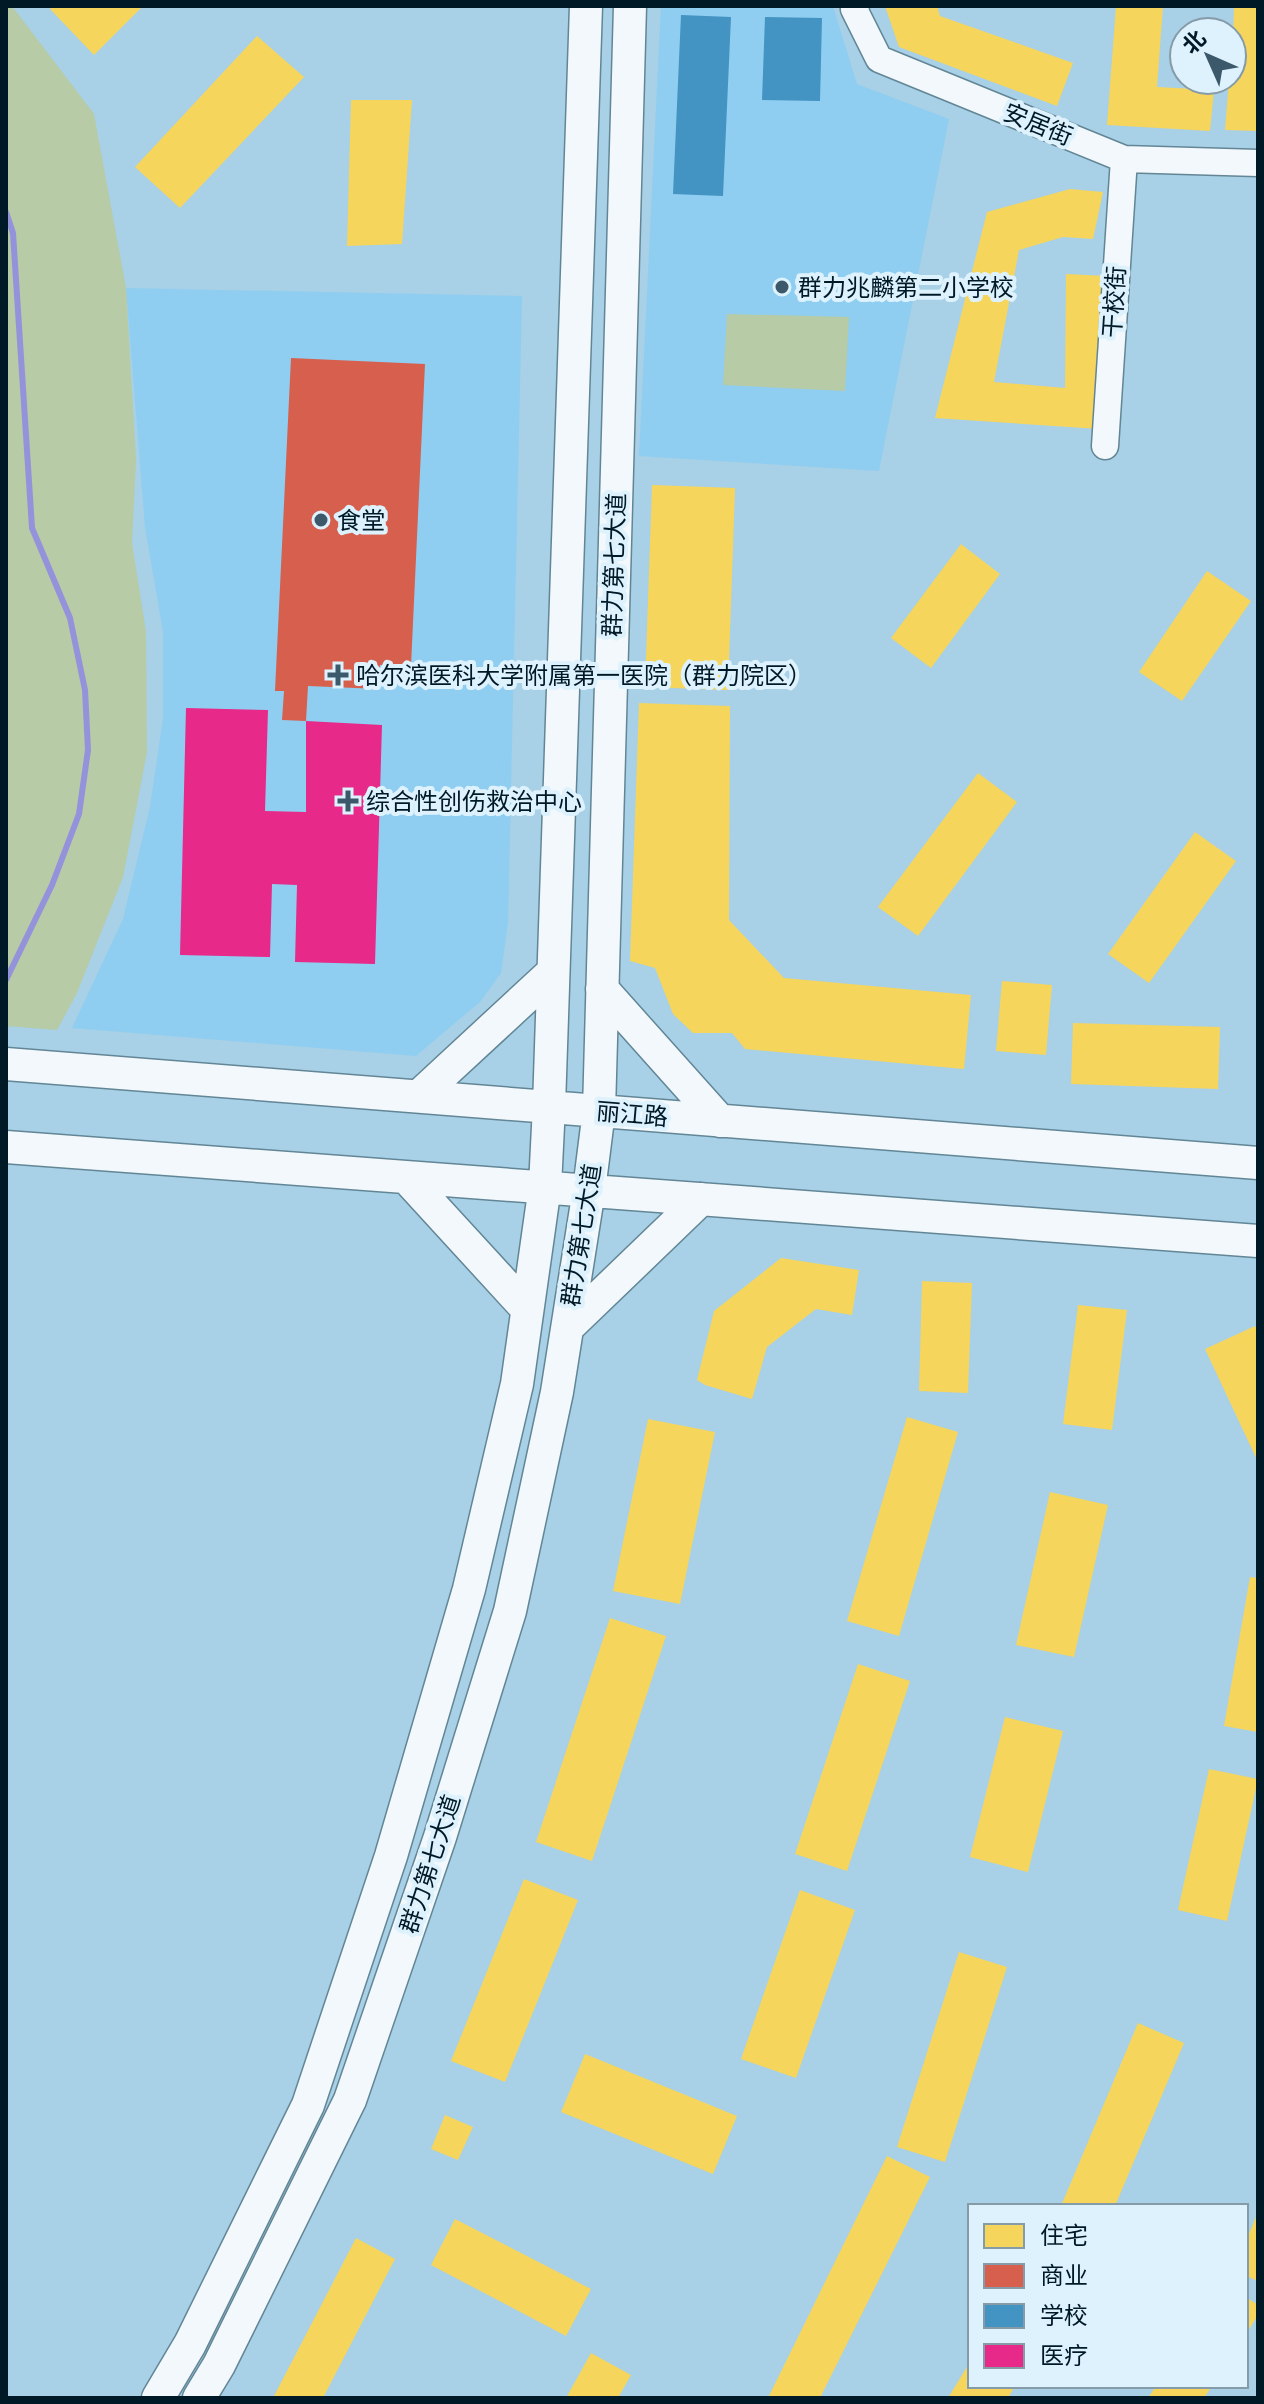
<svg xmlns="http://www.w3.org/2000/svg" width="1264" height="2404" viewBox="0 0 1264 2404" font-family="Inter,'Noto Sans SC',sans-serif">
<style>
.built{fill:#8fcef0}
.green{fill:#b6cba6}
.homes{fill:#f6d55c}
.shops{fill:#d6604d}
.schools{fill:#4393c3}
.health{fill:#e7298a}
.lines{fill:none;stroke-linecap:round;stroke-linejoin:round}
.stream{stroke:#9592dc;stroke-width:6}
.minor-casing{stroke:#628696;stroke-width:29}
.major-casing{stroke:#628696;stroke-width:35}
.minor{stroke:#f2f8fb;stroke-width:26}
.major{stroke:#f2f8fb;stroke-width:32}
.poi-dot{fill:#3b596a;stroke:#ddf2fd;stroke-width:3}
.labels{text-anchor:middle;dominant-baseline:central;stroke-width:8;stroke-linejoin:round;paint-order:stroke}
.street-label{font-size:24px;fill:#001927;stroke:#ddf2fd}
.poi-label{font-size:24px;fill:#001927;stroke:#ddf2fd;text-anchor:start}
</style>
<rect width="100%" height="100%" fill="#a8d0e6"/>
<!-- built -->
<path class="built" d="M661,6H833L857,84L949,119L879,471L639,456Z
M126,288L522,296L508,923L501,973L480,1002L416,1056L72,1028L123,919L150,807L163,718V632L145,527Z"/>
<!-- green -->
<path class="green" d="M6,6H12L94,114L126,288L136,460L132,543L146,632L147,752L123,877L77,993L57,1030L6,1026Z
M727,314L849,317L845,391L723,385Z"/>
<!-- homes -->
<path class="homes" d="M53,6H143L94,55L50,9Z
M885,6H937L940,16L1073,63L1057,106L899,47Z
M1116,6H1163L1157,87L1214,90L1210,131L1107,125Z
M1234,6H1258V131L1225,130L1229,80H1232Z
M257,36L304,77L180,208L135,167Z
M351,100H412L402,244L347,246Z
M1070,189L1103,192L1093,239L1063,237L1019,250L994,382L1065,388L1066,274L1107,276L1099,429L935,418L987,212Z
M652,485L735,488L728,690L645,687Z
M961,544L1000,574L931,668L891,638Z
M1207,571L1251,601L1182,701L1139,672Z
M639,703L730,706L729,920L784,978L971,995L964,1069L745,1049L732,1033H693L673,1014L655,968L630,961Z
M978,773L1017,802L918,936L878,907Z
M1195,832L1236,861L1149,983L1108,954Z
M1002,981L1052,985L1046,1055L996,1051Z
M1073,1023L1220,1027L1218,1089L1071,1084Z
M781,1258L859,1270L852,1315L816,1309L767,1347L752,1399L705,1385L697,1380L714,1311Z
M922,1281L972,1283L968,1393L919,1391Z
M1078,1305L1127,1310L1112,1430L1063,1424Z
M1255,1326L1258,1333V1462L1205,1349Z
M907,1417L958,1432L899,1636L847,1621Z
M648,1419L715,1432L680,1604L613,1591Z
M1050,1492L1108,1505L1074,1657L1016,1645Z
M1250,1577L1258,1578V1732L1224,1726Z
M610,1618L666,1636L592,1861L536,1842Z
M858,1664L910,1681L847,1871L795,1854Z
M1005,1717L1063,1731L1028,1872L970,1857Z
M1209,1769L1258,1779L1227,1921L1178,1910Z
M524,1879L578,1900L505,2082L451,2061Z
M800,1890L855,1910L796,2078L741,2059Z
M959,1952L1007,1967L945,2162L897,2147Z
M1138,2023L1184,2043L1115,2206H1061Z
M585,2054L737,2116L713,2174L561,2112Z
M445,2115L473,2127L458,2160L431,2149Z
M887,2156L930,2177L820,2398H768Z
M1258,2212V2281L1246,2276V2241Z
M455,2219L591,2289L566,2336L431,2265Z
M356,2238L395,2259L323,2398H273Z
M1246,2297L1258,2305V2315L1246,2334Z
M591,2353L631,2375L618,2398H566Z
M970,2362V2386H1015L1008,2398H948Z
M1156,2386H1212L1204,2398H1148Z"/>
<!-- shops -->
<path class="shops" d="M291,358L425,364L411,666L380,665L379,689L308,686L306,721L282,720L284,691H275Z"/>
<!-- schools -->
<path class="schools" d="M681,15L731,17L723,196L673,194Z
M765,17L822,18L820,101L762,100Z"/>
<!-- health -->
<path class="health" d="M186,708L268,710L265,811L306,812V721L382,725L375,964L295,962L297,885L272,884L270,957L180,955Z"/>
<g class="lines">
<!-- stream -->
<path class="stream" d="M6,212L13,233L32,528L70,618L85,690L88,750L79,814L52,885L6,980"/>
<defs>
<path id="minor" d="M856,6L854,9L879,59L1124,159L1258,163
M1105,446L1124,159"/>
<path id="major" d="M602,989L720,1121
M6,1064L1258,1163
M419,1096L553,972
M6,1147L1258,1241
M406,1177L527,1309
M568,1327L701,1199
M158,2398L190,2344L308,2105L391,1856L469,1589L517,1384L545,1186L549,1106L586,6
M199,2398L219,2365L350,2100L440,1837L510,1611L557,1392L589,1190L599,1111L630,6"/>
</defs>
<!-- minor casing -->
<use href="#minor" class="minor-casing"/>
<!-- major casing -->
<use href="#major" class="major-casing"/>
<!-- minor -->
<use href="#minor" class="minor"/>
<!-- major -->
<use href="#major" class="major"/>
</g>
<!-- markers -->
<g class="poi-dot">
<circle cx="782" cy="287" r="8"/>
<circle cx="321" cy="520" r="8"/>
<path d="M334 663h8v8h8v8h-8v8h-8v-8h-8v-8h8z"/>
<path d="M344 789h8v8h8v8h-8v8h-8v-8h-8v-8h8z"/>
</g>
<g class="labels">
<!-- street labels -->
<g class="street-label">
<text transform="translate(1038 124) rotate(22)">安居街</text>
<text transform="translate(1114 302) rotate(-86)">干校街</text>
<text transform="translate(614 565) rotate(-88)">群力第七大道</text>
<text transform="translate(632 1114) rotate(5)">丽江路</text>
<text transform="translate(581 1235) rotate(-81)">群力第七大道</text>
<text transform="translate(430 1864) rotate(-72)">群力第七大道</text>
</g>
<!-- poi labels -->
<g class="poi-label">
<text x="798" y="287">群力兆麟第二小学校</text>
<text x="337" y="520">食堂</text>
<text x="356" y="675">哈尔滨医科大学附属第一医院（群力院区）</text>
<text x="366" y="801">综合性创伤救治中心</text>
</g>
</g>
<!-- border -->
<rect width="1264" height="2404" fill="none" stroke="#001927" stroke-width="16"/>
<!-- legend -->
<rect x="968" y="2204" width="280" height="184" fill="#ddf2fd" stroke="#859ba7" stroke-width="2"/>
<rect x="984" y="2224" width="40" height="24" fill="#f6d55c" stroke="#859ba7" stroke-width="2"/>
<text x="1040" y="2244" font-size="24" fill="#001927">住宅</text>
<rect x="984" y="2264" width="40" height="24" fill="#d6604d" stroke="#859ba7" stroke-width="2"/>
<text x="1040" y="2284" font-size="24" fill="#001927">商业</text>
<rect x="984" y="2304" width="40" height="24" fill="#4393c3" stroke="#859ba7" stroke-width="2"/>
<text x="1040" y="2324" font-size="24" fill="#001927">学校</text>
<rect x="984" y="2344" width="40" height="24" fill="#e7298a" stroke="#859ba7" stroke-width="2"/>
<text x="1040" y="2364" font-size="24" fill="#001927">医疗</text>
<!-- north arrow -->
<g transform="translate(1208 56) rotate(315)"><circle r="38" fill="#ddf2fd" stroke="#859ba7" stroke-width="2"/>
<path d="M0-6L14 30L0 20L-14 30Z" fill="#3b596a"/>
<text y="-12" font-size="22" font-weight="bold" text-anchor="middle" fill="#001927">北</text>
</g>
</svg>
